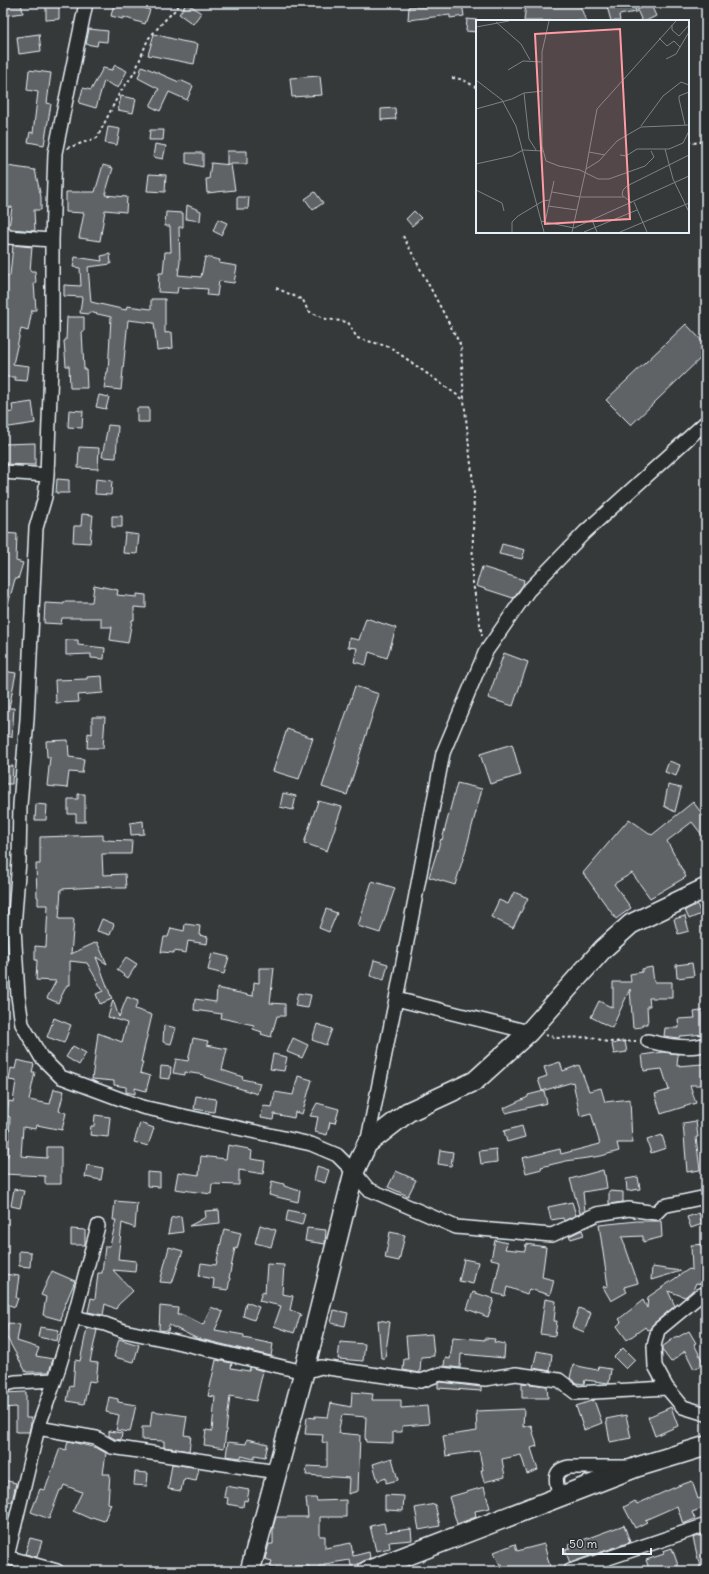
<svg xmlns="http://www.w3.org/2000/svg" width="709" height="1574" viewBox="0 0 709 1574" font-family="Delius,sans-serif">
<style>
.building{fill:#5f6365;stroke:#e8f1f8}
.lines{fill:none;stroke-linecap:round;stroke-linejoin:round}
.street-casing{stroke:#e8f1f8;stroke-width:16}
.secondary-casing{stroke:#e8f1f8;stroke-width:22}
.path{stroke:#e8f1f8;stroke-width:2;stroke-dasharray:3 3;stroke-linecap:butt}
.street{stroke:#2a2d2e;stroke-width:13}
.secondary{stroke:#2a2d2e;stroke-width:19}
.inset-road{fill:none;stroke:#7d8386;stroke-width:1}
.view{fill:#ff9aa2;fill-opacity:0.15;stroke:#ff9aa2;stroke-width:2}
.inset-edge{fill:none;stroke:#e8f1f8;stroke-width:2}
</style>
<rect width="100%" height="100%" fill="#35393a"/>
<filter id="ink" filterUnits="userSpaceOnUse"><feTurbulence type="fractalNoise" baseFrequency=".025" numOctaves="2"/><feDisplacementMap in="SourceGraphic" scale="8" xChannelSelector="R" yChannelSelector="G"/><feConvolveMatrix kernelMatrix="1 2 1 2 8 2 1 2 1" color-interpolation-filters="sRGB"/></filter>
<g filter="url(#ink)">
<!-- building -->
<path class="building" d="M6,3H21L23,13L8,15Z
M114,3H129L150,10L145,24L123,17V19L111,16Z
M187,3L201,13L193,24L179,14Z
M462,3L464,16L450,18V15L408,20L409,6L422,7L437,5V7Z
M548,3H579L586,21H524L526,4L548,6Z
M606,3H634L636,12L619,15L620,21H611Z
M650,3L656,16L646,21H642L637,10Z
M46,5H59V19L46,20Z
M467,19L477,20V32L466,31Z
M89,29L108,31L107,42L98,41L97,46L86,44Z
M39,34L41,51L19,54L17,37Z
M154,34L181,41L198,44L194,64L148,55Z
M115,65L127,71L118,88L104,81L96,108L79,103L83,88L91,90L103,68L112,70Z
M142,66L179,82L180,80L193,86L187,100L169,92L160,111L150,106L159,89L138,78Z
M29,70L51,73L47,103L51,104L44,145L28,142L30,132L33,133L38,92L27,90Z
M320,76L322,95L292,97L290,78Z
M121,96L136,99L133,113L118,110Z
M395,108L396,119L381,120V109Z
M108,127L120,129L117,145L105,143Z
M150,130H164L163,140H149Z
M155,144L166,146L163,159L153,157Z
M227,151H247V164H227Z
M186,153H203V167L186,163Z
M211,163L231,165L235,190L207,193L206,179H209Z
M103,165L113,168L105,195L127,197L126,212L105,210L100,241L79,238L84,213L66,212V192H95Z
M7,166L35,170L41,197V210H34L35,231L11,229L9,227L12,207L3,208V185H5Z
M149,174L166,175L165,192L147,191Z
M315,192L323,203L313,210L305,199Z
M237,197H249L248,209H237Z
M187,205L201,211L200,221L186,219Z
M414,211L421,218L412,226L406,219Z
M166,212L183,213V227H179L180,262L178,275L201,277L205,257L220,260L219,263L237,266L234,283L219,281L217,296L207,295L208,289L178,287L177,293L158,292L159,273H163L165,252H171L170,226H165Z
M218,219L227,223L221,235L213,231Z
M13,245L32,247L30,271H35L36,283H34L36,310H32L28,331L21,329L13,364L29,366L27,381L15,380V377H3V275L10,276Z
M110,254L111,264L88,267L91,302L126,310L127,306L151,309V299H165V333L172,332L173,348L157,350L154,323L128,320L121,390L104,388L107,372H108L111,317L89,312V314L80,313L82,297L64,296V285L81,286L80,268L73,267L75,257L102,261L101,256Z
M67,317H84V331H82L84,369H86L87,388H70L69,366H66L64,341L66,340Z
M686,324L706,345V353L631,425L606,400Z
M99,395L109,397L106,409L96,407Z
M32,402L35,423L3,428V413L13,412L12,405Z
M137,408H149V422H137Z
M69,410L83,411L82,428L68,427Z
M108,425L118,426L116,458L102,457Z
M35,443V465L3,464V444Z
M79,447L99,448L98,469L78,468Z
M57,479L69,480V493H56Z
M96,479L112,481L111,495L95,494Z
M82,514L93,515L90,543L73,542L74,526H81Z
M112,516H122V527H112Z
M3,533L17,534L16,561L23,563L18,579H15L6,612H3Z
M125,533L139,535L137,554L123,553Z
M502,544L525,550L522,559L499,554Z
M482,567L524,580L523,585L513,598L476,586Z
M94,585L118,590L117,595L137,597V594L146,595V608L134,607V620H132L128,643L110,640L112,627H101V618H62L61,624L44,623L45,603L64,604V602H92Z
M366,618L396,628L387,658L369,652L366,665L354,662L357,648L348,647L349,638L359,640Z
M66,640H78V645L105,648L104,659L91,658V654L66,655Z
M504,653L528,662L513,706L488,698Z
M3,671L16,673L9,708H14L12,737L3,736Z
M102,676L103,693L78,695L79,702L56,703L55,680L87,679V677Z
M355,686L379,694L347,795L322,787Z
M92,717H105L103,748H87L88,733L92,734Z
M287,729L313,738L299,779L273,771Z
M68,740L69,757L84,759L82,773L69,772L67,788L47,786L50,757H47L46,741Z
M512,744L521,775L490,784L480,754Z
M669,761L680,765L676,776L665,772Z
M3,766H13L12,784H3Z
M457,783L482,789L466,849L455,885L429,877L441,839L442,840Z
M668,785L681,788L675,812L664,806Z
M283,793L296,796L293,810L280,807Z
M78,794H85V822H76V814H68V799H78Z
M318,801L342,807L327,851L304,843Z
M693,802L700,811L706,805V840L692,822L667,841L686,877L650,898L632,873L614,884L631,908L616,919L583,873L629,819L652,835Z
M36,804L47,805L46,820H35Z
M143,821L144,834L131,835L130,823Z
M103,835V840L132,841L131,854H102L103,875L125,874L126,888H112V886L61,889L59,919H74L71,954L97,942L107,964L96,957L112,999L100,1004L96,994L103,991L87,963L70,961V985H67L58,1003L47,998L56,981L36,980L37,960H35V946L46,947L48,905H38V897H37L36,864H40V837Z
M372,881L395,888L380,933L358,926Z
M514,892L528,898L513,928L491,917L499,900L508,904Z
M697,904L701,914L689,919L685,910Z
M326,909L337,913L329,932L319,928Z
M685,916L689,931L678,934L674,919Z
M102,919L114,924L110,935L97,931Z
M185,924L200,926L199,935L208,937L207,944L188,941L186,953L174,951V953L161,952L164,937H168L171,928L184,931Z
M212,953L229,957L224,974L208,970Z
M126,957L137,964L128,978L117,970Z
M374,960L388,964L384,980L370,976Z
M692,963L694,976L677,978L676,965Z
M652,967L654,982H672V998H649L650,1006H647L648,1024H642V1027L633,1028L630,989L612,1028L591,1017L599,1001L613,1008V982H631L630,974L642,972V969Z
M259,968H274L270,1003L285,1004V1016H277L271,1037L261,1034L262,1032L253,1029L254,1025L221,1018L222,1014L194,1010L195,999L216,1002L217,988L253,996L254,982L259,983Z
M298,993L311,995L308,1008L295,1006Z
M127,997L138,1001L135,1009L152,1015L141,1062H143L140,1073L150,1076L146,1091L135,1088V1094L126,1092V1087L114,1085V1081L92,1079L98,1033L122,1042L127,1023L108,1017L113,1000L119,1017Z
M706,1010V1034L680,1036L679,1038L664,1036L665,1028H679L678,1019L695,1018L694,1012Z
M54,1018L71,1025L64,1043L47,1037Z
M317,1024L332,1029L326,1045L312,1040Z
M164,1025L176,1028L171,1044L163,1042Z
M193,1038L208,1041L207,1045L227,1049L222,1070L243,1077L242,1079L260,1083L257,1094L204,1077V1075L185,1072V1075L173,1073L176,1059L188,1061Z
M293,1038L308,1045L302,1058L287,1052Z
M625,1041L627,1052L614,1054L612,1044Z
M73,1046L86,1053L79,1065L66,1057Z
M663,1052L678,1054L677,1066L702,1064V1067H706V1085H690L696,1103L661,1114L655,1094L669,1090L662,1069L644,1071L642,1055Z
M273,1054L287,1057L284,1071L270,1069Z
M17,1060L34,1064L32,1072H35L29,1100L50,1104L54,1089L64,1091L59,1111L66,1113L62,1130L37,1125L36,1129L23,1127L21,1156L47,1158V1147H61V1184H45V1176L3,1174V1156H8L10,1117L6,1116L9,1101L13,1102L16,1081L9,1080L11,1068L15,1069Z
M560,1062L563,1071L579,1065L589,1091L601,1088L605,1102L630,1099L632,1143H617L619,1151L601,1156L566,1161L541,1167L542,1169L526,1173L522,1158L560,1149L561,1154L600,1144L591,1113L580,1116L573,1082L542,1091L538,1079L547,1076L544,1067Z
M161,1066L171,1067L170,1079L160,1078Z
M298,1076L312,1080L302,1114L295,1112L294,1118L274,1114L273,1120L261,1118L263,1106L272,1107L275,1092L293,1095Z
M544,1091L547,1103L506,1113L504,1108L528,1097V1095Z
M196,1096L216,1099L214,1112L194,1109Z
M317,1103L339,1109L335,1123L330,1122L327,1135L315,1132L318,1117L310,1116Z
M95,1115L110,1117L108,1137L90,1135L91,1126H94Z
M696,1121L698,1137H696L700,1170L687,1172L683,1123Z
M140,1123L154,1128L148,1146L134,1142Z
M522,1126L525,1137L507,1142L504,1131Z
M662,1135L666,1148L651,1153L647,1140Z
M228,1145L249,1149V1150L252,1151L251,1159L265,1161L263,1174L239,1170V1185L212,1184L211,1194L175,1189L178,1172L199,1175L201,1156L226,1159Z
M496,1149L497,1162L481,1164L479,1151Z
M440,1150L453,1152L451,1166L438,1164Z
M87,1165L103,1168L101,1180L85,1177Z
M317,1166L329,1170L325,1183L314,1180Z
M603,1170L604,1175H605L607,1188L583,1192L585,1211L580,1213L570,1179Z
M396,1171L416,1180L408,1196L388,1187Z
M147,1172L160,1173V1187L147,1186Z
M638,1177L640,1189L627,1191L626,1179Z
M272,1181L284,1184V1186L300,1191L298,1202L269,1195Z
M14,1189L24,1191L20,1208L11,1206Z
M609,1191L623,1192V1202L609,1204Z
M115,1201L137,1203L135,1228L122,1223L118,1259L136,1261L135,1272L113,1270L133,1291L118,1305L116,1309L105,1304L103,1315L88,1312L91,1298L95,1299L98,1273H102L105,1246H110L116,1220H113Z
M572,1202L576,1215L564,1221L563,1218L551,1220L548,1207Z
M219,1210L220,1223L189,1226L206,1217L205,1211Z
M288,1210L305,1214L302,1225L286,1221Z
M699,1213L702,1224L691,1228L687,1217Z
M181,1216L183,1232L168,1234L171,1218Z
M637,1221H661L662,1237L643,1242V1236L622,1237L638,1283L624,1287L627,1292L611,1301L603,1287L608,1286L599,1225Z
M260,1225L276,1230L271,1247L255,1243Z
M307,1228L326,1230L325,1244L305,1241Z
M71,1229L85,1230V1245H71Z
M224,1229L241,1233L237,1249L235,1248L229,1278H230L228,1290L213,1288L214,1279L199,1276L201,1263L216,1265Z
M582,1230L584,1235L571,1239L569,1236Z
M390,1232L405,1235L399,1261L385,1258Z
M495,1240L507,1243L505,1249L525,1251L526,1244L546,1247L542,1277L554,1280L550,1295L529,1289L527,1294L507,1287L505,1296L493,1293L500,1261L491,1259Z
M706,1244V1285L696,1283L693,1290L685,1297L668,1291L675,1306L653,1324L650,1329L647,1330L645,1327L627,1340L617,1326L621,1322L619,1319L643,1300L647,1308L648,1297L689,1269L692,1270L691,1245Z
M169,1247L183,1251L172,1283L160,1282Z
M19,1251L31,1252L30,1267L19,1266Z
M464,1259L478,1262L473,1284L459,1281Z
M267,1264L284,1265L282,1294L293,1296L290,1310L301,1314L294,1333L274,1326L281,1306L259,1301L262,1292L265,1293Z
M652,1267L681,1271L651,1280Z
M52,1271L75,1281L62,1312L61,1320L43,1315L46,1297L41,1295Z
M4,1274L19,1276L16,1298H18L15,1307L3,1303Z
M473,1292L494,1299L488,1317L467,1309Z
M545,1299L556,1301L554,1321H557L555,1336L540,1334Z
M246,1302L259,1307L254,1320L243,1316Z
M160,1306L178,1308L177,1315H183L203,1325L211,1307L223,1312L215,1330L244,1335V1338L273,1344L271,1356L196,1338L169,1325L168,1331L159,1330Z
M579,1308L591,1313L584,1332L572,1327Z
M334,1310L348,1313L345,1326L331,1323Z
M378,1320L390,1322L385,1358H381Z
M8,1323L20,1324L17,1341L39,1348L36,1356L53,1359L49,1372H26L6,1336Z
M40,1327L59,1330L57,1341L38,1337Z
M87,1328L97,1330L90,1362L98,1363L96,1382L89,1381L84,1404L67,1401L70,1385L73,1386L75,1360L80,1361Z
M689,1331L696,1343L694,1344L704,1364L694,1369L685,1351L671,1362L662,1350V1347L677,1336L678,1337Z
M432,1334L434,1356L421,1357L420,1373L403,1370L404,1359H408L406,1336Z
M453,1337L485,1340V1338L495,1339L494,1342L505,1344L504,1358L461,1354L460,1368L444,1366L445,1358L450,1359Z
M119,1339L139,1345L134,1362L114,1357Z
M340,1342L365,1344L363,1361L338,1359Z
M623,1348L635,1360L626,1369L614,1357Z
M537,1351L552,1354L550,1371L533,1368Z
M216,1360L232,1363L231,1368L249,1371L250,1367L263,1371L256,1401L230,1396L224,1448L204,1445L206,1430L212,1431L215,1397L208,1396Z
M573,1365L597,1370L598,1367L611,1369L609,1383L585,1380L584,1384L576,1383L570,1378Z
M441,1382L481,1387V1391L438,1388V1383Z
M522,1383L547,1386L548,1398H522Z
M26,1392V1418H31V1423L29,1432H16V1407L3,1408V1393Z
M352,1392L373,1394L372,1400H401V1408L427,1406L429,1424L402,1426V1432H393V1443L366,1442L365,1437L366,1417L342,1415L338,1433L360,1435L358,1491L348,1494L349,1478L306,1475L307,1466L327,1467V1443L322,1442L323,1435L305,1434L307,1417L315,1418V1416L328,1417L331,1403L351,1407Z
M109,1397L118,1399V1402L136,1405L130,1432L116,1430L119,1415L106,1412Z
M594,1400L602,1423L584,1430L576,1406Z
M671,1407L678,1426L655,1436L648,1417Z
M524,1409L523,1427L531,1425L537,1446L531,1448L538,1470L527,1474L521,1455L502,1459L505,1477L484,1482L481,1470H483L479,1451L446,1456L443,1436L477,1431L476,1411Z
M152,1411L187,1416L184,1435L191,1436L189,1451L164,1447V1441L142,1440V1427H150Z
M626,1415L631,1438L610,1442L606,1419Z
M109,1431L122,1433L121,1440L115,1439L109,1436Z
M247,1439L268,1444L265,1457L255,1455L254,1459L241,1456V1458L226,1456L228,1442L246,1444Z
M68,1441L97,1448L106,1453L103,1474H110L108,1503L111,1504L104,1521L92,1517L91,1519L73,1511L82,1492L64,1485L62,1490H60L49,1519L31,1512L40,1489L45,1490L60,1448L66,1450Z
M392,1458L398,1480L386,1483V1478L378,1481L373,1464Z
M172,1464L199,1468L196,1481L185,1479L184,1481H183L181,1491L168,1489Z
M135,1472L148,1473L147,1486L134,1485Z
M3,1480L16,1483L12,1502L3,1501Z
M692,1481L698,1499L706,1496V1507L692,1512L695,1519L683,1524L677,1506L645,1520L647,1522L635,1528L624,1507L635,1501L637,1504L678,1486Z
M226,1486L249,1490L247,1501L244,1500L243,1507L227,1504L228,1498L224,1497Z
M484,1487L490,1508L475,1511L476,1517L457,1524L449,1497Z
M385,1495L404,1496L403,1511L385,1510Z
M306,1498H316L317,1501L346,1500V1517H320V1536H325V1548L351,1543L353,1556L369,1552L370,1558L358,1564L351,1566L350,1560L325,1564V1566H319V1569H309V1566H290L289,1571L270,1567L272,1561L265,1559L269,1544H273V1527L276,1517H308Z
M435,1504L440,1526L419,1530L415,1508Z
M384,1523L386,1532L411,1529L412,1540L389,1542L390,1548L376,1551L370,1526Z
M624,1525L630,1542L570,1563L565,1550L570,1548L569,1545Z
M706,1534V1571H701L693,1538Z
M30,1538L42,1541L37,1557L25,1554Z
M515,1544L517,1551L544,1544L550,1567L535,1571L534,1567L524,1571H505L502,1564L500,1565L494,1552Z
M672,1548L679,1568L669,1571H650L646,1560L664,1554L663,1551Z"/>
<g class="lines">
<defs>
<path id="street" d="M86,3L55,153L52,240V340L47,475L45,497L36,528L27,719L20,805L19,860L14,928L18,996L22,1024L41,1057L61,1077L142,1107L311,1144L337,1155L354,1172L368,1189L456,1227L552,1235L597,1214L629,1209L656,1213L663,1206L706,1197
M3,232L7,237L52,240
M3,472L47,475
M3,968L16,972
M529,1032L396,999L443,753L485,653L528,591L585,532L706,422
M648,1041C664,1045 690,1050 706,1044
M367,1144L396,999
M706,1293L699,1296L658,1330L654,1346L655,1366L667,1388L683,1407L706,1414
M74,1317L105,1324L124,1331L172,1341L304,1372L321,1367L421,1381L440,1374L485,1379L516,1374L559,1380L576,1393L667,1388
M3,1385L15,1382L55,1380
M38,1428L96,1438L112,1447L277,1472
M560,1497C556,1483 551,1470 570,1467H627
M3,1556L57,1571
M7,1557L38,1428L55,1380L74,1317L98,1226
M570,1571L706,1525"/>
<path id="secondary" d="M250,1571L304,1372L354,1172L367,1144L408,1112L475,1081L529,1032L603,949L631,924L706,888
M367,1571L637,1467L706,1446"/>
</defs>
<!-- street casing -->
<use href="#street" class="street-casing"/>
<!-- secondary casing -->
<use href="#secondary" class="secondary-casing"/>
<!-- path -->
<path class="path" d="M452,78C462,78 469,83 477,88
M688,141L694,143L706,141
M67,148L97,138L119,94L135,72L148,39L165,20L177,8L180,3
M403,236L461,346L464,400L474,492L472,577L482,636
M276,288L303,300L308,311L326,319L348,322L357,338L390,347L464,400
M545,1035L558,1038L592,1037L607,1042L636,1041"/>
<!-- street -->
<use href="#street" class="street"/>
<!-- secondary -->
<use href="#secondary" class="secondary"/>
</g>
</g>
<!-- overview -->
<g transform="translate(476 20)">
<rect width="213" height="213" fill="#35393a"/>
<path class="inset-road" d="M73,1L66,32V126L70,141L83,146L104,150L122,159H133L169,146L178,137L175,131M20,2L45,24L54,40M196,5V10L203,16L213,5M0,7L33,1M183,18L191,26L198,21L204,27M190,39L200,34L213,12M32,50L47,41L66,42M0,60L26,80L40,106L68,212M48,73L53,119L60,130M0,89L36,79L48,73L67,71M209,105L203,79V76L213,72M165,106L187,76L205,62L213,65M189,129L197,159L213,192M129,135L113,132L121,89L200,1M144,135L150,136L161,129H193L207,123L213,111M0,144L36,136L47,130L67,131M110,149L113,132M0,170L26,183L28,191M76,172L104,177H148M158,182L171,212M156,183L146,175L147,170L151,166L213,135M72,186L101,190M116,200L121,212M65,201L98,208L213,156M69,202L78,161M36,212V202L42,196L67,181L74,180M96,212L110,149L123,141L141,121L165,107L213,105M108,212L161,190M144,212L213,183"/>
<path class="view" d="M144,9L154,199L69,204L59,14Z"/>
<rect width="213" height="213" class="inset-edge"/>
</g>
<!-- margin -->
<rect width="709" height="1574" fill="none" stroke="#2a2d2e" stroke-width="16"/>
<rect x="8" y="8" width="693" height="1558" fill="none" stroke="#e8f1f8" stroke-width="1.5" filter="url(#ink)"/>
<!-- scale -->
<path d="M563 1548v6h88v-6" fill="none" stroke="#e8f1f8" stroke-width="2"/>
<text x="569" y="1548" font-size="12" fill="#e8f1f8" stroke="#2a2d2e" stroke-width="3" paint-order="stroke">50 m</text>
</svg>
